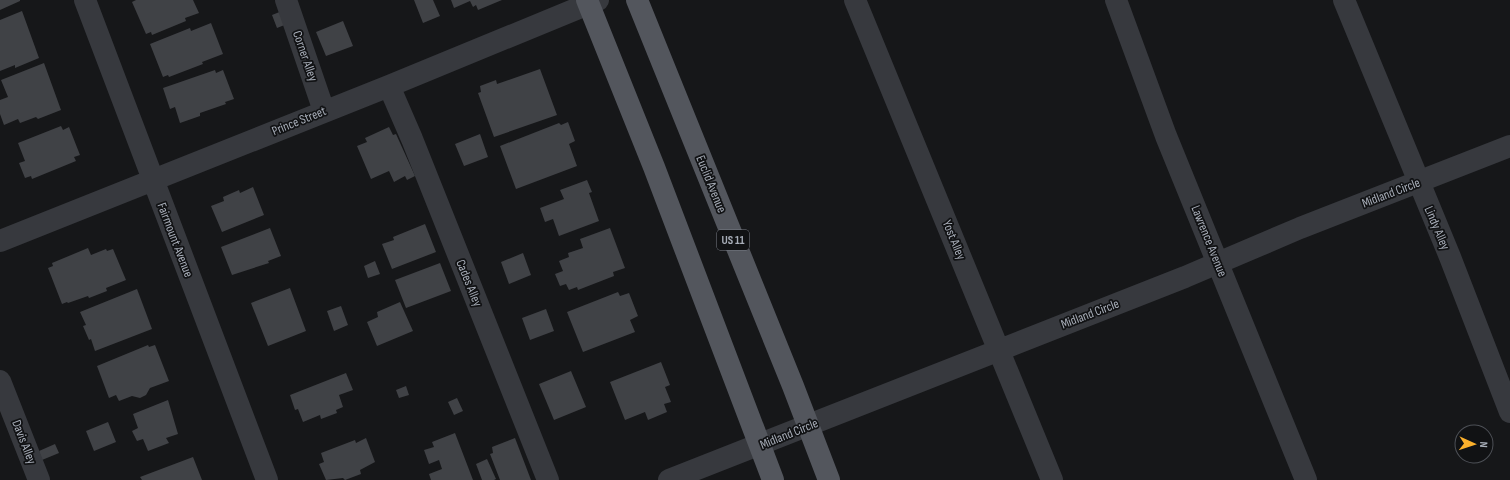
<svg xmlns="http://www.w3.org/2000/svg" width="1510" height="480" viewBox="0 0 1510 480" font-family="'Sofia Sans Condensed',sans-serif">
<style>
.building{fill:#404246}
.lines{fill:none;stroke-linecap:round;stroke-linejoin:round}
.minor{stroke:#37393e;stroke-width:22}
.major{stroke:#53565d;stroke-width:22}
.labels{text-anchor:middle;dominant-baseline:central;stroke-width:3.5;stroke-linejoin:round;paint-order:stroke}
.shield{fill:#111214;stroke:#7b7f88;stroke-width:1}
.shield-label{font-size:12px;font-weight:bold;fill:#a8aeb9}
.street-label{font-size:13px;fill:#a8aeb9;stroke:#111214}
</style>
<rect width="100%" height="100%" fill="#161719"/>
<!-- building -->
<path class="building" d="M0,0H20V1L0,10Z
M136,0H193L199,13L185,18L186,21L152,35L151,32L146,34L132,2Z
M414,0H433L440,16L423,23Z
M451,0H502L478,10L476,5L473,7L470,1L454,8Z
M22,11L39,58L15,68V65L0,71V20Z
M282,11L287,24L277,28L272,15Z
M343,21L353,46L326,56L316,32Z
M211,23L223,54L202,62L203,64L169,77L168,75L163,77L150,44L190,28L191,31Z
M44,63L61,110L38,119L36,117L20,123L18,119L4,125L0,114V100L8,97L1,80Z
M540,69L557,115L494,137L478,93L481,92L480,86L496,80L497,84Z
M215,70L216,73L223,70L234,99L225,102L226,104L200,113V116L180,123L175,107L170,109L163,88Z
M568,122L575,141L569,144L577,166L516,189L500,146L559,123L561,125Z
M61,126L63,130L69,127L80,155L74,157L76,161L32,179L31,176L25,178L19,163L25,161L18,143Z
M389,127L393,135L396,134L415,176L407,180L405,176L394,182L389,171L371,179L357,146L367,142L365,138Z
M480,134L488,157L464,166L455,144Z
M587,180L592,192L589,193L599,221L559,236L553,219L545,222L540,208L564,199L560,190Z
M253,187L264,215L222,232L211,206L224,201L223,197L239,190L240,193Z
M425,224L436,252L392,269L382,244L394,240L393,237Z
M270,228L281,256L268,261L269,263L232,275L221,247Z
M610,228L625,268L613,272L614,276L578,290L577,287L569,290L566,284L560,286L555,274L563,271L559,261L569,257L568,253L583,248L580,239Z
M88,248L91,255L106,249L107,251L113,249L126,280L106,288L107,291L89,298L88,296L68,303L67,302L62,304L48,268L53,266L52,263Z
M523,253L531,275L509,284L501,262Z
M375,261L380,274L368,278L364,266Z
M440,263L451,291L406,308L395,280Z
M290,288L306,331L268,346L251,303Z
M137,289L152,329L95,351L91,339L89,340L83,326L86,325L80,312Z
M618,292L620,296L629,293L638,316L630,320L635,332L583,352L567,312Z
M400,302L413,331L377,346L367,322L378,317L377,312Z
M341,306L348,325L334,331L327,311Z
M546,309L554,331L530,340L522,318Z
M148,345L149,347L155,345L169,381L150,388L146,395L140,398L132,396L119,401L116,395L109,398L97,366Z
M661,362L670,385L665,387L671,402L664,404L667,412L648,420L645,412L625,420L610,382Z
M571,371L586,407L554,420L539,384Z
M346,373L353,390L339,395L343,407L336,410L337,413L321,419L320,415L303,422L298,409L295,410L290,395Z
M406,386L409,395L399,398L396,390Z
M457,398L463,411L454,415L448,402Z
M168,400L178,434L166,438L169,443L148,451L143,439L137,441L132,431L138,428L133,414Z
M108,422L116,442L94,451L86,431Z
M455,433L473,480H431L429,474L442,469L439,460L429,464L424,450L434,447L432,442Z
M366,438L375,462L360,470L361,474L345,480L343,478L326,480L319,464L324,462L321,453L355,440L356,443Z
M515,438L531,480H500L490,454L493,453L492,447Z
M55,444L59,453L42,460L39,451Z
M193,457L202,480H142L140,477Z
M487,459L496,479L494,480H482L476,464Z"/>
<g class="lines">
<!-- minor -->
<path class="minor" d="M85,0L267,480
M286,0L324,111
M855,0L1052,480
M1116,0L1166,136L1306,480
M1344,0L1450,257L1510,412
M389,86L412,139L548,480
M0,241L389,86L598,0
M0,381L39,480
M669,480L1185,277L1300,228L1510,146"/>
<!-- major -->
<path class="major" d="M587,0L654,167L773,480
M637,0L793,386L829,480"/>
</g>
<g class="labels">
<!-- shield labels -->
<rect class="shield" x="717" y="230" width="32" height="20" rx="3"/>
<g class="shield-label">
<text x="733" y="240">US 11</text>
</g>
<!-- street labels -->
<g class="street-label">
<text transform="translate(305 56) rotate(71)">Corner Alley</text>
<text transform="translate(299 121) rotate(-22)">Prince Street</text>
<text transform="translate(711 184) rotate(68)">Euclid Avenue</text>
<text transform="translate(1391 193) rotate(-21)">Midland Circle</text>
<text transform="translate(1437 228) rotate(67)">Lindy Alley</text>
<text transform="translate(175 240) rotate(69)">Fairmount Avenue</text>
<text transform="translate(954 240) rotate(68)">Yost Alley</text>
<text transform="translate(1209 241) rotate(68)">Lawrence Avenue</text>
<text transform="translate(469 283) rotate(68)">Cades Alley</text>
<text transform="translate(1090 314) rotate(-21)">Midland Circle</text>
<text transform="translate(789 434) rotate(-22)">Midland Circle</text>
<text transform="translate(24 442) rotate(69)">Davis Alley</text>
</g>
</g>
<!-- north arrow -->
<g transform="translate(1474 444) rotate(93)"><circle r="19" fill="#111214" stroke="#4d5056"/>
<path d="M0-3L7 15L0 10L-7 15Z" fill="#fbb02c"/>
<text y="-6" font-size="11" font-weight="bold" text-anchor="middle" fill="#a8aeb9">N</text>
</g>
</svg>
